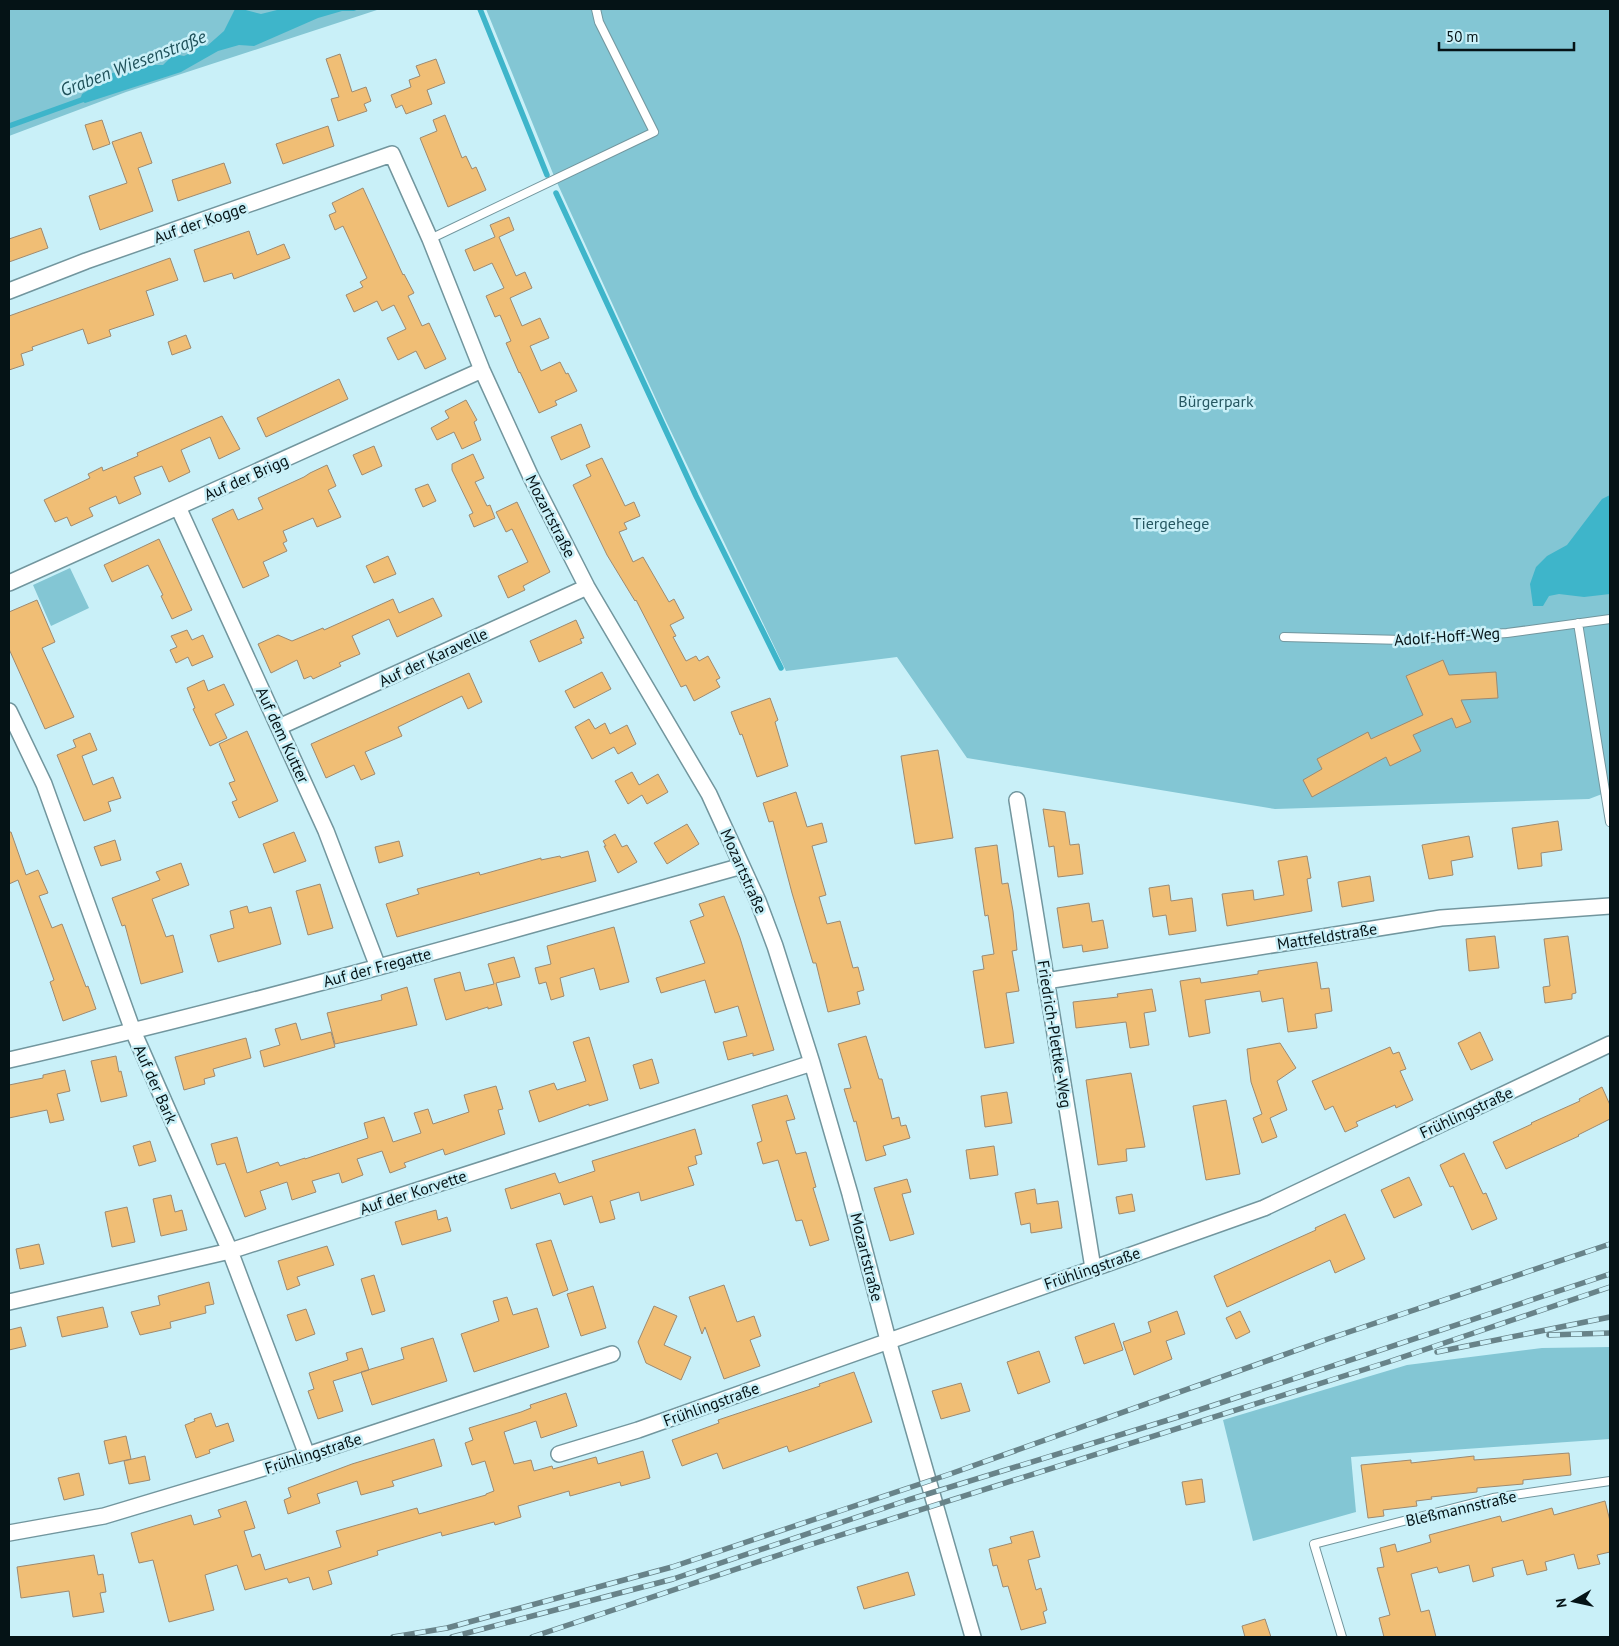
<svg xmlns="http://www.w3.org/2000/svg" width="1619" height="1646" viewBox="0 0 1619 1646" font-family="'PT Sans',sans-serif">
<style>
.green{fill:#83c6d4}
.water{fill:#3eb5ca}
.lines{fill:none;stroke-linecap:round;stroke-linejoin:round}
.stream{stroke:#3eb5ca;stroke-width:5.5}
.building{fill:#f0be75;stroke:#9d8a71}
.service-casing{stroke:#72969e;stroke-width:10}
.minor-casing{stroke:#72969e;stroke-width:18}
.service{stroke:#fff;stroke-width:8}
.minor{stroke:#fff;stroke-width:15}
.rail-casing{stroke:#688389;stroke-width:5.5}
.rail{stroke:#c9f0f8;stroke-width:4;stroke-dasharray:11;stroke-linecap:butt}
.labels{text-anchor:middle;dominant-baseline:central;stroke-width:5;stroke-linejoin:round;paint-order:stroke}
.street-label{font-size:16px;fill:#051316;stroke:#c9f0f8}
.park-label{font-size:16px;fill:#265761;stroke:#c9f0f8}
.water-label{font-size:18px;font-style:italic;fill:#1f515a;stroke:#c9f0f8}
</style>
<rect width="100%" height="100%" fill="#c9f0f8"/>
<!-- green -->
<path class="green" d="M9,9H380L126,92L9,136Z
M486,9H1610V791L1589,799L1275,809L967,758L897,657L786,671L665,419L554,176Z
M70,568L89,608L51,626L33,585Z
M1610,1347V1439L1351,1457L1356,1512L1253,1541L1223,1420L1407,1365L1542,1348Z"/>
<!-- water -->
<path class="water" d="M235,9H242L261,14L281,9H359L354,11H342L318,18L254,46L239,45L218,51L181,72L85,103L80,100L82,94L106,80L112,73L128,70L134,71L147,65H163L174,54L184,56L188,54L191,47L201,44L207,46L224,31Z
M1610,495V594L1584,597L1559,594L1549,596L1543,606H1533L1530,584L1536,567L1547,556L1567,545L1602,499Z"/>
<g class="lines">
<!-- stream -->
<path class="stream" d="M480,9L547,175
M9,126L87,98
M556,193L696,496L781,668"/>
</g>
<!-- building -->
<path class="building" d="M340,54L352,92L366,87L371,101L364,104L367,111L338,121L331,99L339,97L326,59Z
M436,59L445,83L427,90L432,104L406,114L402,105L396,108L391,95L411,87L409,80L420,76L416,66Z
M445,115L462,158L466,156L472,169L476,167L486,190L448,207L420,138L437,131L433,120Z
M102,120L110,144L93,150L85,125Z
M328,126L334,146L283,164L276,144Z
M141,132L152,163L138,168L153,211L100,230L89,196L127,183L112,142Z
M224,163L231,183L178,201L172,180Z
M363,188L403,275L404,274L414,293L408,296L422,326L429,323L446,359L425,369L416,351L398,360L387,338L406,329L394,305L382,311L377,301L354,312L346,295L363,287L360,282L367,278L343,226L335,230L329,215L336,212L332,203Z
M509,217L514,230L499,237L516,276L525,272L532,288L510,298L522,326L540,318L544,327L549,338L530,346L541,371L560,362L566,374L568,373L577,391L555,401L557,405L539,413L520,372L519,373L506,343L511,341L500,315L495,317L486,296L504,288L492,263L474,271L465,250L495,237L490,225Z
M41,228L48,248L9,262V239Z
M249,231L257,255L284,244L290,258L234,279L232,273L204,282L194,250Z
M170,258L178,280L146,291L154,315L109,330L111,336L88,344L83,329L32,347L33,350L21,354L24,365L9,370V316Z
M186,335L191,348L172,355L168,342Z
M339,379L348,399L266,437L257,418Z
M466,400L477,420L474,422L481,440L462,449L454,432L437,440L431,428L449,418L445,411Z
M222,416L240,449L219,459L210,437L181,450L190,472L169,482L162,466L134,477L141,494L119,504L116,496L89,508L93,516L71,526L67,517L55,522L44,500L90,478L88,474L102,467L103,471L138,456L137,453Z
M581,424L590,447L561,460L551,437Z
M374,446L382,466L362,475L353,455Z
M473,454L484,478L475,482L487,506L490,505L495,518L474,527L469,515L473,513L452,470V464Z
M602,458L625,506L634,502L640,516L624,523L627,529L619,532L633,562L643,557L669,602L674,599L684,618L670,625L676,636L673,637L686,661L696,656L699,661L708,656L720,678L716,680L720,687L694,701L686,685L681,687L636,600L635,601L607,555L573,485L591,476L586,465Z
M327,465L336,486L328,490L341,517L317,527L313,518L283,531L287,541L283,543L287,551L263,562L269,576L243,588L212,519L233,509L238,520L263,509L258,498L304,477L310,473Z
M428,484L436,501L423,507L415,489Z
M517,502L550,572L523,586L525,590L508,598L498,576L528,562L512,529L506,532L496,512Z
M159,539L192,610L172,619L161,596L163,595L148,565L112,582L104,565Z
M388,556L396,574L374,583L366,566Z
M433,598L442,616L397,637L389,619L352,636L360,654L339,663L341,666L313,679L311,676L304,679L297,660L271,673L258,644L278,635L292,641L323,628L324,630L393,599L399,613Z
M37,600L55,642L42,648L74,717L45,729L9,649V612Z
M576,620L584,638L580,639L582,643L539,662L530,641Z
M187,630L192,640L203,635L213,657L192,666L188,657L176,663L170,650L177,647L171,636Z
M1443,660L1449,675L1496,672L1498,698L1461,700L1471,722L1456,728L1452,718L1413,735L1421,751L1390,766L1386,757L1312,797L1303,780L1322,769L1317,759L1368,732L1371,739L1423,715L1406,676Z
M602,672L611,689L574,708L565,691Z
M469,673L482,702L468,709L462,696L398,727L402,736L365,752L375,774L361,780L354,765L326,778L311,744Z
M204,680L208,691L224,684L234,705L215,714L227,738L210,746L193,709L195,708L187,688Z
M770,698L778,720L775,722L788,766L757,777L742,734L740,735L731,712Z
M589,719L595,729L605,723L610,734L627,725L636,744L618,754L614,747L592,759L575,727Z
M247,731L278,801L239,818L232,802L237,800L229,783L235,781L219,744Z
M90,733L97,750L82,756L93,785L113,777L121,798L108,802L111,811L84,821L57,755L76,747L73,740Z
M938,750L953,838L915,844L901,756Z
M632,772L639,785L658,774L668,792L647,804L642,795L628,804L615,781Z
M796,792L807,827L822,823L827,842L812,846L826,895L819,897L827,924L840,921L853,968L858,967L864,990L857,992L860,1004L828,1012L816,963H813L792,893L773,821L769,822L763,803Z
M1043,809L1065,812L1070,845L1079,844L1083,874L1058,877L1054,846L1049,847Z
M1558,821L1562,850L1541,853L1542,866L1518,869L1512,828Z
M687,824L699,844L667,864L654,843Z
M9,832H11L26,875L38,870L48,893L39,896L52,928L62,924L86,987L88,986L96,1009L63,1021L50,982L54,980L18,880L9,884Z
M294,832L306,861L274,873L263,844Z
M615,834L622,847L627,845L637,862L618,873L604,846H606L603,841Z
M1469,836L1473,857L1451,861L1453,875L1429,879L1422,845Z
M115,840L121,860L101,866L94,847Z
M399,841L403,856L379,863L375,847Z
M997,845L1002,884L1008,883L1013,911L1017,950L1012,951L1019,991L1006,993L1014,1043L985,1048L973,971L984,969L982,956L994,954L988,915L985,916L975,848Z
M588,851L596,881L397,937L386,904L419,894L417,889L479,872L480,875L541,858V860L560,856L561,858Z
M1307,856L1311,878L1307,879L1312,911L1227,926L1222,894L1253,890L1254,900L1284,895L1278,861Z
M181,863L189,885L152,899L166,937L173,935L183,972L141,984L125,925L122,926L112,898L160,880L156,872Z
M1370,876L1374,901L1342,907L1338,882Z
M320,884L333,928L308,935L296,891Z
M1169,885L1171,901L1192,898L1196,931L1169,935L1166,915L1153,917L1149,888Z
M724,896L740,938L774,1050L753,1056V1053L728,1060L723,1042L747,1036L738,1006L715,1013L705,980L661,993L656,978L705,963L690,921L704,916L699,904Z
M1089,903L1092,922L1103,920L1108,948L1083,952L1082,945L1063,948L1057,908Z
M247,906L249,913L271,907L281,944L218,962L210,935L234,928L230,911Z
M614,927L629,982L600,990L594,968L560,978L564,996L551,1000L546,982L539,984L535,968L551,964L547,946Z
M1495,936L1499,968L1469,971L1466,939Z
M1568,936L1576,993L1572,994V999L1545,1003L1543,987L1550,986L1544,939Z
M514,957L520,977L496,983L502,1005L488,1009V1007L446,1020L434,979L460,972L465,991L494,984L488,964Z
M1317,962L1321,989L1329,988L1332,1011L1315,1014L1317,1028L1288,1032L1283,998L1262,1002L1260,991L1205,1000L1210,1033L1189,1037L1180,981L1200,978L1201,983L1258,974V971Z
M407,987L417,1025L335,1044L327,1013L382,1000L381,995Z
M1152,989L1156,1011L1144,1013L1149,1045L1130,1048L1126,1022L1076,1028L1073,1002L1118,997L1117,994Z
M296,1023L301,1040L331,1032L335,1047L264,1067L260,1051L280,1045L275,1029Z
M1480,1032L1493,1060L1471,1070L1458,1043Z
M866,1036L879,1079H882L892,1119L899,1117L901,1126L906,1125L910,1138L883,1146L886,1155L866,1161L856,1121L854,1122L844,1089L851,1088L838,1044Z
M589,1037L608,1100L589,1106V1104L539,1122L529,1091L554,1083L557,1090L586,1081L573,1042Z
M246,1038L251,1058L213,1069L215,1076L204,1079L205,1084L184,1090L175,1057Z
M1280,1043L1296,1068L1277,1081L1287,1110L1270,1118L1277,1137L1262,1143L1253,1118L1262,1114L1251,1082L1247,1049Z
M1390,1047L1393,1054L1399,1052L1406,1069L1400,1071L1413,1100L1396,1108L1395,1105L1356,1122L1358,1126L1345,1132L1333,1106L1325,1110L1312,1081Z
M116,1056L119,1072L121,1071L127,1096L101,1102L91,1061Z
M652,1059L659,1083L640,1089L633,1065Z
M65,1070L70,1091L57,1094L64,1120L50,1123L47,1110L9,1118V1085L43,1078V1075Z
M1131,1073L1145,1147L1126,1149L1127,1161L1098,1165L1086,1080Z
M496,1086L503,1109L498,1110L505,1134L445,1155L443,1149L404,1163L406,1167L390,1173L382,1151L357,1159L363,1175L342,1183L339,1173L312,1181L316,1192L292,1200L287,1182L260,1191L266,1209L245,1217L225,1163L217,1165L211,1144L237,1137L247,1173L278,1162L280,1166L305,1158V1159L368,1138L364,1123L384,1117L393,1142L421,1133L414,1113L428,1109L433,1124L469,1112L464,1095Z
M1602,1087L1610,1105V1119L1578,1135L1579,1136L1506,1169L1493,1142L1532,1124L1531,1123L1580,1101L1579,1099Z
M1007,1092L1012,1123L985,1127L981,1096Z
M787,1095L795,1119L786,1121L796,1154L806,1152L816,1187L813,1188L829,1240L810,1246L802,1220L796,1221L778,1160L763,1164L757,1143L762,1141L752,1105Z
M1226,1100L1240,1174L1206,1180L1193,1106Z
M695,1129L702,1154L695,1156L697,1164L688,1167L694,1185L641,1201L639,1192L610,1201L615,1219L600,1223L592,1196L564,1205L560,1193L511,1209L505,1189L555,1173L559,1183L595,1171L592,1161Z
M150,1141L156,1161L139,1166L133,1146Z
M994,1146L998,1175L970,1179L966,1150Z
M1464,1153L1483,1194L1486,1193L1497,1219L1472,1230L1453,1186L1450,1187L1440,1165Z
M1409,1177L1422,1205L1394,1218L1381,1190Z
M907,1179L911,1192L902,1194L914,1234L890,1241L874,1188Z
M1035,1189L1037,1204L1058,1201L1062,1228L1031,1233L1030,1223L1021,1225L1015,1193Z
M1132,1194L1135,1211L1119,1214L1116,1197Z
M171,1195L175,1212L182,1210L187,1230L161,1236L153,1199Z
M127,1207L135,1242L112,1247L105,1212Z
M436,1210L438,1220L447,1217L451,1231L402,1245L395,1222Z
M1345,1214L1365,1259L1335,1273L1330,1260L1227,1307L1214,1276L1316,1230L1315,1228Z
M551,1240L568,1290L553,1296L536,1244Z
M39,1244L44,1264L20,1269L16,1249Z
M327,1246L334,1265L297,1277L300,1285L287,1290L278,1261Z
M374,1275L385,1311L372,1315L361,1279Z
M209,1282L214,1304L205,1306L206,1313L170,1322L171,1328L140,1335L131,1312L160,1305L158,1296Z
M724,1285L737,1322L754,1316L761,1336L750,1340L760,1366L724,1379L705,1327L702,1334L689,1297Z
M593,1286L606,1328L581,1336L567,1294Z
M507,1297L513,1315L537,1308L549,1347L474,1372L461,1334L499,1321L493,1301Z
M654,1306L677,1316L664,1345L691,1357L681,1380L646,1363L638,1342Z
M103,1307L108,1327L62,1337L57,1317Z
M306,1309L315,1334L296,1341L287,1315Z
M1177,1311L1185,1334L1166,1341L1172,1359L1134,1375L1123,1342L1151,1332L1148,1322Z
M1240,1311L1250,1332L1236,1339L1226,1318Z
M1114,1323L1123,1350L1084,1364L1075,1337Z
M21,1327L26,1346L9,1350V1330Z
M433,1338L447,1381L372,1405L361,1372L404,1359L401,1348Z
M362,1348L369,1370L333,1381L343,1411L318,1419L308,1391L314,1389L309,1373L348,1360L346,1353Z
M1039,1351L1050,1382L1018,1394L1007,1362Z
M854,1372L872,1422L789,1452L787,1446L723,1469L717,1453L682,1466L672,1440L719,1423L718,1420L820,1386L819,1384Z
M961,1383L970,1411L941,1419L932,1391Z
M566,1393L577,1426L541,1438L536,1421L504,1432L514,1464L531,1460L534,1471L552,1466L553,1469L596,1457L598,1464L643,1451L650,1478L621,1486L620,1482L570,1496L569,1491L518,1506L521,1517L495,1525L494,1522L442,1536L441,1532L377,1551L378,1555L328,1571L332,1584L313,1590L309,1577L289,1583L287,1578L245,1590L237,1565L205,1575L214,1610L169,1622L153,1560L139,1563L131,1533L191,1515L194,1525L221,1517L218,1510L246,1501L255,1528L244,1531L252,1557L260,1554L265,1570L341,1547L336,1531L417,1508L419,1514L486,1495V1494L494,1491L485,1461L472,1465L465,1443L473,1440L469,1428L521,1412L531,1408L530,1405Z
M211,1413L216,1427L228,1423L234,1441L209,1450L210,1453L196,1458L185,1425L195,1421L194,1419Z
M126,1436L131,1459L109,1464L104,1441Z
M434,1439L442,1466L392,1481L394,1486L361,1495L357,1481L317,1494L320,1503L288,1514L284,1500L291,1497L288,1488L352,1464Z
M1569,1453L1571,1475L1523,1480V1484L1477,1488V1492L1431,1497L1432,1499L1416,1501L1417,1506L1383,1510L1384,1516L1368,1518L1361,1465L1411,1460V1463L1474,1456V1460Z
M145,1456L150,1480L129,1484L124,1461Z
M79,1473L84,1495L64,1500L58,1478Z
M1202,1479L1205,1502L1186,1505L1182,1482Z
M1605,1501L1610,1521V1552L1597,1555L1600,1564L1578,1569L1574,1554L1545,1562L1547,1570L1527,1575L1523,1560L1492,1568L1494,1576L1473,1582L1469,1565L1439,1573L1437,1567L1411,1574L1421,1612L1429,1610L1436,1637H1384L1379,1618L1390,1615L1377,1568L1384,1567L1380,1548L1395,1544L1397,1552L1431,1542L1429,1535L1500,1516L1502,1522L1552,1508L1554,1515Z
M1033,1531L1040,1557L1028,1560L1036,1590L1041,1588L1047,1610L1043,1612L1046,1623L1021,1630L1008,1586L1003,1587L997,1565L993,1566L989,1549L1012,1543L1010,1537Z
M94,1555L98,1575L103,1574L106,1592L100,1593L104,1612L73,1617L69,1591L21,1598L17,1567Z
M908,1572L915,1595L864,1609L857,1587Z
M1265,1619L1271,1637H1245L1242,1626Z"/>
<g class="lines">
<defs>
<path id="service" d="M430,239L654,132L599,22L596,9
M1578,623L1610,822
M1284,637L1403,640L1507,633L1610,619
M1342,1637L1314,1544L1493,1498L1610,1481"/>
<path id="minor" d="M9,291L86,261L392,154L430,239L482,370L531,477L587,587L709,794L758,901L775,946L812,1063L850,1194L888,1340L973,1637
M178,507L326,831L378,967
M9,583L482,370
M9,711L44,784L133,1031L230,1251L307,1455
M279,727L587,587
M1017,800L1093,1268
M1046,981L1441,918L1610,906
M9,1060C256,1004 499,934 742,866
M9,1302L230,1251L812,1063
M559,1454L638,1430L1264,1208L1610,1044
M9,1533L104,1516L307,1455L612,1354"/>
</defs>
<!-- service casing -->
<use href="#service" class="service-casing"/>
<!-- minor casing -->
<use href="#minor" class="minor-casing"/>
<!-- service -->
<use href="#service" class="service"/>
<!-- minor -->
<use href="#minor" class="minor"/>
<defs>
<path id="rail" d="M1549,1335L1610,1333
M1437,1352L1610,1317
M393,1637L447,1628L672,1567L950,1474L1328,1339L1610,1244
M452,1637L673,1579L908,1500L1178,1417L1610,1274
M532,1637L806,1546L1388,1362L1610,1287"/>
</defs>
<!-- rail casing -->
<use href="#rail" class="rail-casing"/>
<!-- rail -->
<use href="#rail" class="rail"/>
</g>
<g class="labels">
<!-- street labels -->
<g class="street-label">
<text transform="translate(200 222) rotate(-19)">Auf der Kogge</text>
<text transform="translate(246 477) rotate(-24)">Auf der Brigg</text>
<text transform="translate(551 516) rotate(63)">Mozartstraße</text>
<text transform="translate(1447 636) rotate(-4)">Adolf-Hoff-Weg</text>
<text transform="translate(433 657) rotate(-25)">Auf der Karavelle</text>
<text transform="translate(283 735) rotate(65)">Auf dem Kutter</text>
<text transform="translate(744 871) rotate(66)">Mozartstraße</text>
<text transform="translate(1327 936) rotate(-9)">Mattfeldstraße</text>
<text transform="translate(377 967) rotate(-15)">Auf der Fregatte</text>
<text transform="translate(1055 1034) rotate(81)">Friedrich-Plettke-Weg</text>
<text transform="translate(156 1084) rotate(66)">Auf der Bark</text>
<text transform="translate(1466 1112) rotate(-25)">Frühlingstraße</text>
<text transform="translate(413 1192) rotate(-18)">Auf der Korvette</text>
<text transform="translate(867 1257) rotate(76)">Mozartstraße</text>
<text transform="translate(1092 1268) rotate(-19)">Frühlingstraße</text>
<text transform="translate(711 1404) rotate(-20)">Frühlingstraße</text>
<text transform="translate(313 1453) rotate(-18)">Frühlingstraße</text>
<text transform="translate(1461 1508) rotate(-13)">Bleßmannstraße</text>
</g>
<!-- park labels -->
<g class="park-label">
<text x="1216" y="401">Bürgerpark</text>
<text x="1171" y="523">Tiergehege</text>
</g>
<!-- water labels -->
<g class="water-label">
<text transform="translate(133 63) rotate(-21)">Graben Wiesenstraße</text>
</g>
</g>
<!-- border -->
<rect width="1619" height="1646" fill="none" stroke="#051316" stroke-width="20"/>
<!-- north arrow -->
<g transform="translate(1574 1601) rotate(261)" stroke="#c9f0f8" stroke-width="4" paint-order="stroke">
<path d="M0-4L9 19L0 12L-9 19Z" fill="#051316"/>
<text y="-8" font-size="14" font-weight="bold" text-anchor="middle" fill="#051316">N</text>
</g>
<!-- scale -->
<path d="M1439 42v8h135v-8" fill="none" stroke="#051316" stroke-width="2.5"/>
<text x="1446" y="42" font-size="15" fill="#051316" stroke="#c9f0f8" stroke-width="4" paint-order="stroke">50 m</text>
</svg>
